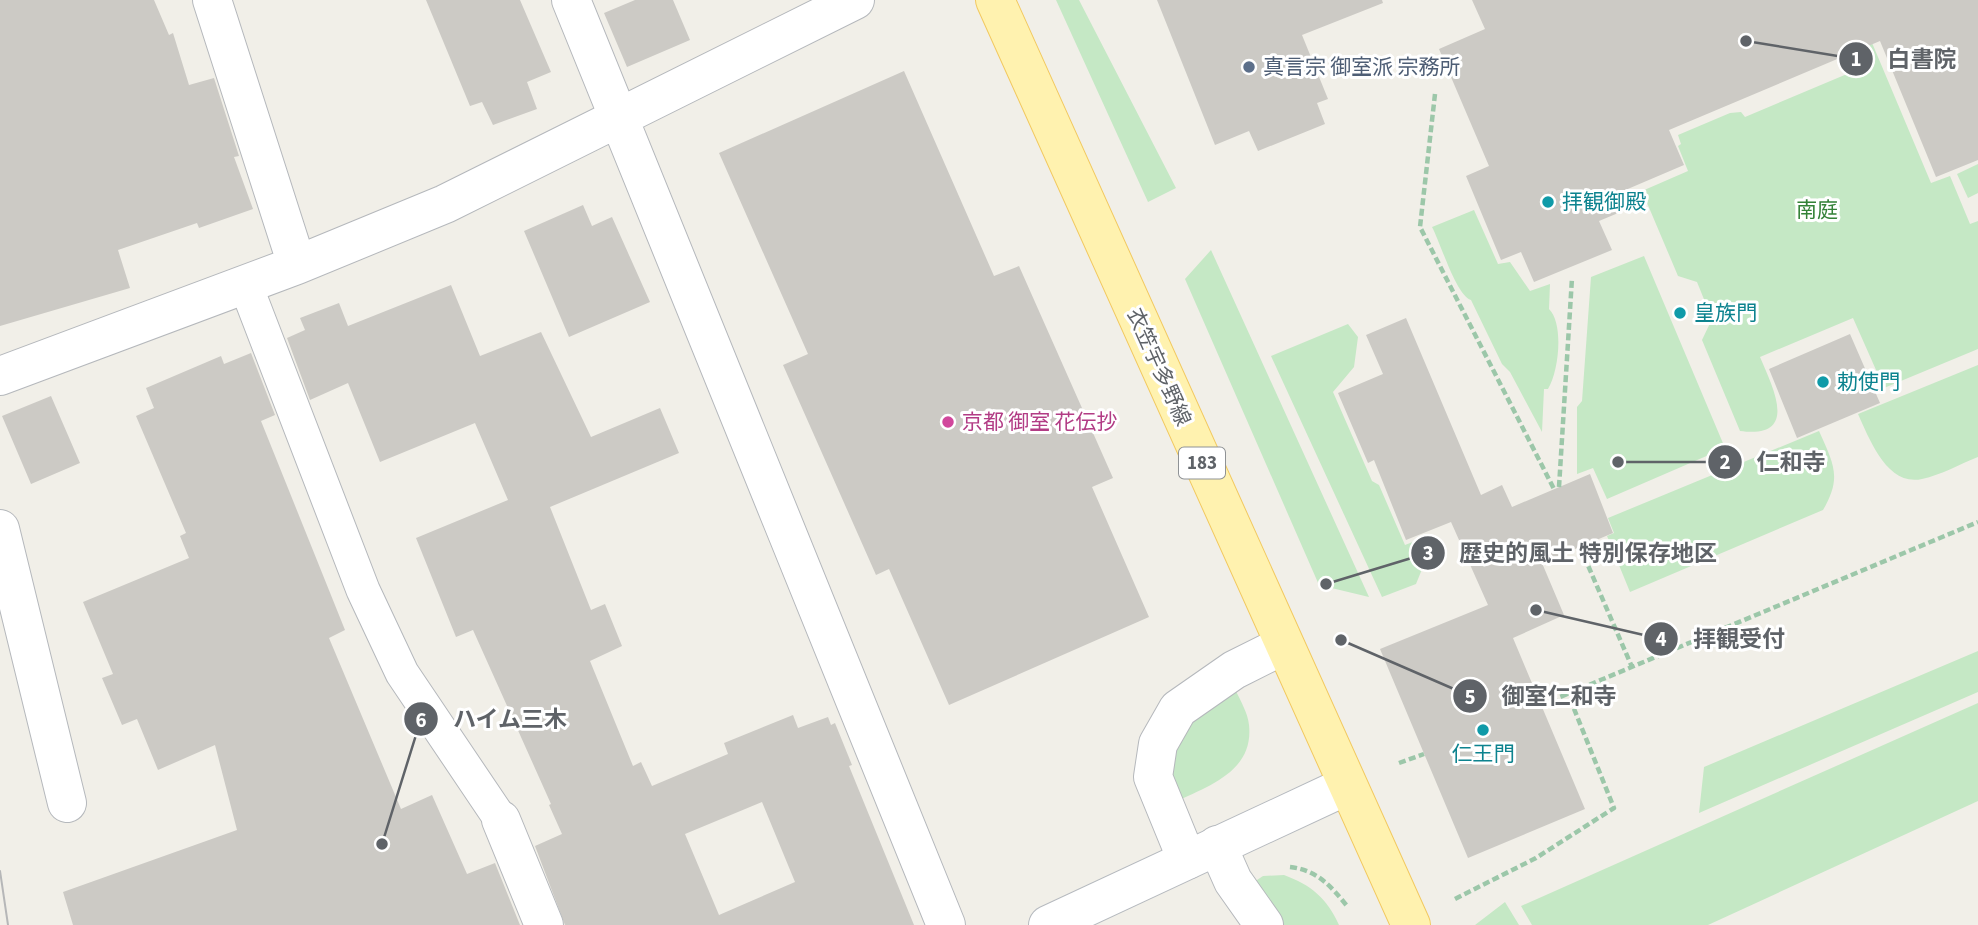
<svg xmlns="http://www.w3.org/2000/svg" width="1978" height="925" viewBox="0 0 1978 925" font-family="'Source Sans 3','Noto Sans JP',sans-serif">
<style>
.green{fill:#c5e8c5}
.building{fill:#cccac5;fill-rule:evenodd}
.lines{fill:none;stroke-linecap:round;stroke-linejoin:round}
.lane-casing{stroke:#b5b8bc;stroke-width:35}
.street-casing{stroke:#b5b8bc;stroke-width:40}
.secondary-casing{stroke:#b6babf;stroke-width:40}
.primary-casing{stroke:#f2c960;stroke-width:40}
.path{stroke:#9cc7a9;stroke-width:4.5;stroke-dasharray:7 3.5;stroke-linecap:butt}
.lane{stroke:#fff;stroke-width:33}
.street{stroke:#fff;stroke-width:38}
.secondary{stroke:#fff;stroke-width:38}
.primary{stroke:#fff2af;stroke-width:38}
.tram{stroke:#b6b7b8;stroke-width:2}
.service-dot{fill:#5c6f8a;stroke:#fff;stroke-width:2.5}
.culture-dot{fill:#0f9aa8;stroke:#fff;stroke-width:2.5}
.hotel-dot{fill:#d1479c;stroke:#fff;stroke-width:2.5}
.labels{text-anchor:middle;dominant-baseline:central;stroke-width:6;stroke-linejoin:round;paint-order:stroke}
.shield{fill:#fff;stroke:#8f9295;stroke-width:2}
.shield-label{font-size:19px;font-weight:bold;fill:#5f6368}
.service-label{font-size:21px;fill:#4e5e75;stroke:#fff;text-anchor:start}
.culture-label{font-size:21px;fill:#0d838f;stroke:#fff;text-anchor:start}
.park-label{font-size:21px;fill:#348238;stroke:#fff}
.street-label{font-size:21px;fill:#5f6368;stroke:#fff}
.hotel-label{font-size:21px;fill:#b23c85;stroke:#fff;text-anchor:start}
.leader{fill:none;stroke:#5f6368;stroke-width:2.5}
.callout-dot{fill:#5f6368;stroke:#fff;stroke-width:2.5}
.mark-label{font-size:21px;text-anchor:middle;font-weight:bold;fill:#fff}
.callout-label{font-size:23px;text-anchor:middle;font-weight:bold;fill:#5f6368;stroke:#fff;stroke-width:6;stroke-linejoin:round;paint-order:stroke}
</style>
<rect width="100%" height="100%" fill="#f1efe8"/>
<!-- green -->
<path class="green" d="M1056,0H1079L1176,188L1148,202Z
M1816,0H1854L1931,183L1950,176L1970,224L1978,221V349L1884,388L1853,318L1760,357C1773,388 1800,439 1740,431L1702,340L1712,319L1697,282L1678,276L1642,191L1688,171L1678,146L1681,144L1678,135L1730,113L1741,112L1745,117L1847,74Z
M1978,164V193L1968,198L1957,174Z
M1474,210L1498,264L1510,262L1530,291L1550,284L1549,309C1564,324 1559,371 1548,389H1544L1542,432L1510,372L1502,364L1471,300C1456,295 1441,244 1432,227Z
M1211,250L1369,597L1319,585L1185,279Z
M1644,256L1725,448L1607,499L1593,468L1577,474V407L1582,401L1591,277Z
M1348,324L1358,337L1354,367L1333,392L1372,481L1379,485L1405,545L1428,536L1431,547L1416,584L1382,597L1271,356Z
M1978,365V457C1960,464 1941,475 1922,479C1887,487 1869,438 1858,414Z
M1819,431C1834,465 1842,477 1823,510L1630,592L1607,536L1614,533L1608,518Z
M1978,651V692L1699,813L1704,767Z
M1235,689C1240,700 1248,713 1249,725C1254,771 1209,786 1175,802L1169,757L1178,733Z
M1978,703V801L1708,925H1532L1521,906Z
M1284,875C1311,885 1327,898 1339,925H1280L1251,884L1263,876Z
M1505,902L1519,925H1475Z"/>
<!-- building -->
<path class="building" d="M0,0H154L169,35L173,33L189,85L214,78L239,156L234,157L253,209L199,228L197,223L118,250L130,288L0,326Z
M426,0H520L551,72L527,82L537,109L493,125L482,102L470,106Z
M635,0H673L690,40L627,67L604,13Z
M1157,0H1382L1383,3L1302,35L1328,99L1317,103L1325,124L1258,151L1249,131L1215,145Z
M1472,0H1978V160L1936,177L1880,41L1669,130L1684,165L1616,194L1623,211L1599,221L1612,250L1534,282L1521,252L1501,260L1466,176L1489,166L1439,49L1485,29Z
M904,71L994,276L1019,266L1113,478L1092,487L1149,617L949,705L889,569L876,575L783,365L808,354L719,153Z
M583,205L592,226L612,217L650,302L569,337L524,231Z
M451,285L480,356L541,332L591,437L660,408L679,453L550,507L591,610L605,604L622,646L590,661L633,766L641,762L652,786L728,754L724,743L793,715L798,728L828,717L831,725L835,723L852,765L849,766L914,925H565L535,846L562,834L549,805L551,804L473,630L456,637L416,538L508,500L475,423L380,462L348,383L310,400L287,338L305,330L300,318L339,303L348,326ZM762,802L795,882L719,915L685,834Z
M1406,318L1481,495L1502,485L1512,507L1590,474L1613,533L1542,563L1564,615L1513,638L1585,809L1468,858L1380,649L1488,605L1451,522L1406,540L1374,460L1368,463L1338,393L1383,374L1366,335Z
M1850,334L1880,403L1797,438L1769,369Z
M251,353L275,415L261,421L345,630L329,638L401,809L432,795L467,874L495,863L520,925H73L63,892L237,830L215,745L158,770L137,719L122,725L102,678L113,674L83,602L189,558L180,536L186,533L136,416L154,408L146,388L221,356L224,364Z
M51,396L80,463L31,484L2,416Z"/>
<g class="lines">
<defs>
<path id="lane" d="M246,286L363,590L402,673L501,820"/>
<path id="street" d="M212,0L297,265L445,204L855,0
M571,0L946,925
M0,376L297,265
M0,529L67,803
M501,820L544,925
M1217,845L1233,881L1264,925
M1187,860L1153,777L1158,744L1178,709L1234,670L1284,645"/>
<path id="secondary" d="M1048,925L1346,786"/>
<path id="primary" d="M995,0L1411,925"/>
</defs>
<!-- lane casing -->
<use href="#lane" class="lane-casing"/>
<!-- street casing -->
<use href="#street" class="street-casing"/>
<!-- secondary casing -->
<use href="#secondary" class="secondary-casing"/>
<!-- primary casing -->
<use href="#primary" class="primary-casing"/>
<!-- path -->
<path class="path" d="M1435,94L1420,227L1554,489
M1559,487L1572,278
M1580,547L1632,667
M1541,705L1978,522
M1399,763L1424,754
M1290,867C1317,870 1331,886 1347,906
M1455,899L1536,858L1614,808L1568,694"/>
<!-- lane -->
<use href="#lane" class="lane"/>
<!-- street -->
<use href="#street" class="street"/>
<!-- secondary -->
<use href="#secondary" class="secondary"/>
<!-- primary -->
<use href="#primary" class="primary"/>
<!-- tram -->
<path class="tram" d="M0,871L8,925"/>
</g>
<!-- markers -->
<circle class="service-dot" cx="1249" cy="67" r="7"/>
<g class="culture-dot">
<circle cx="1548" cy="202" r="7"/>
<circle cx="1680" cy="313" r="7"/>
<circle cx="1823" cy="382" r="7"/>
<circle cx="1483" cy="730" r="7"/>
</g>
<circle class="hotel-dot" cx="948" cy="422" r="7"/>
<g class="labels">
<!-- shield labels -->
<rect class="shield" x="1179" y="447.5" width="46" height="31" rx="5"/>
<g class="shield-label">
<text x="1202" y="463">183</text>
</g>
<!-- service labels -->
<g class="service-label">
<text x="1263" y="67">真言宗 御室派 宗務所</text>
</g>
<!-- culture labels -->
<g class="culture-label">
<text x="1562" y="202">拝観御殿</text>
<text x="1694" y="313">皇族門</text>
<text x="1837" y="382">勅使門</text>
<text x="1483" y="754" text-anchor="middle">仁王門</text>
</g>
<!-- park labels -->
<g class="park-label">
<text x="1817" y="210">南庭</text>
</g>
<!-- street labels -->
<g class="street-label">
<text transform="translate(1159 367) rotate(66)">衣笠宇多野線</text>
</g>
<!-- hotel labels -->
<g class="hotel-label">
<text x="962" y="422">京都 御室 花伝抄</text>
</g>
</g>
<!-- callouts -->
<path class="leader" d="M1746 41L1856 59M1618 462L1725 462M1326 584L1428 553M1536 610L1661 639M1341 640L1470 696M382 844L421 719"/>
<g class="callout-dot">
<circle cx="1746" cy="41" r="7"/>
<circle cx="1618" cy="462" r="7"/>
<circle cx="1326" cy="584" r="7"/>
<circle cx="1536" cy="610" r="7"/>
<circle cx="1341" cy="640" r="7"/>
<circle cx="382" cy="844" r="7"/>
<circle cx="1856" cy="59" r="18"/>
<circle cx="1725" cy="462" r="18"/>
<circle cx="1428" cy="553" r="18"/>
<circle cx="1661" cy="639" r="18"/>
<circle cx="1470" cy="696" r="18"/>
<circle cx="421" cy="719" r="18"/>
</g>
<g class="mark-label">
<text x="1856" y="66">1</text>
<text x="1725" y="469">2</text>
<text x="1428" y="560">3</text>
<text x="1661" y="646">4</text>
<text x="1470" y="704">5</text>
<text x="421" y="727">6</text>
</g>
<g class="callout-label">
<text x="1922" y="67">白書院</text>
<text x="1791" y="470">仁和寺</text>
<text x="1588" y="561">歴史的風土 特別保存地区</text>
<text x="1739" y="647">拝観受付</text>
<text x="1559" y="704">御室仁和寺</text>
<text x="510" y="727">ハイム三木</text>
</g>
</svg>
